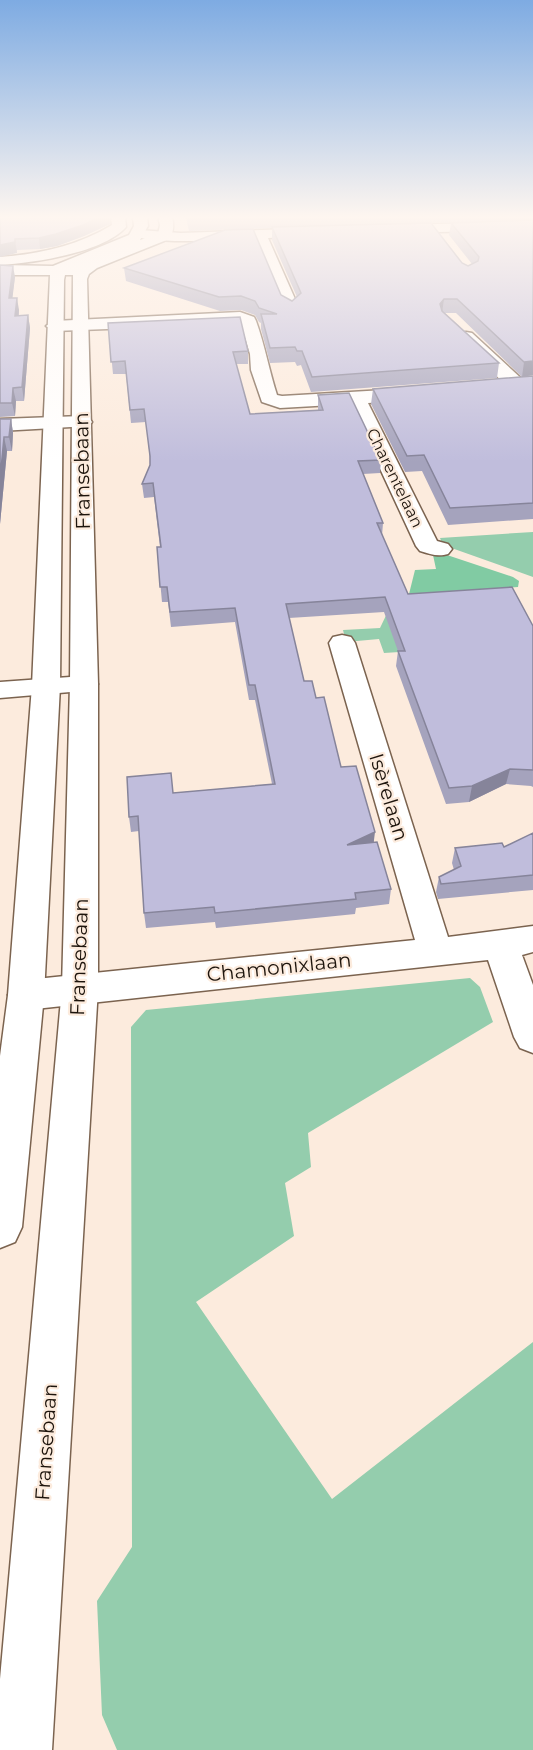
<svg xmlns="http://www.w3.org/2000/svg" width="533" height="1750" viewBox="0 0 533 1750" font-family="Montserrat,sans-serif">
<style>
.green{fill:#94cdad}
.forest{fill:#81cba3}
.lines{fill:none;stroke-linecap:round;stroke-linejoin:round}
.minor-casing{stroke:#7b634f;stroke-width:3}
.tertiary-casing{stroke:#7b634f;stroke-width:3}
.minor{fill:#fff;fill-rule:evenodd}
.tertiary{fill:#fff;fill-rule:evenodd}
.wall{fill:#a5a3bd;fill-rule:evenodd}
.shaded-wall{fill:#86849a}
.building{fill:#c0bddc;stroke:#86849a;stroke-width:1.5}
.labels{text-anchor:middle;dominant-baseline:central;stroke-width:4.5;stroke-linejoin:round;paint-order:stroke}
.far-street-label{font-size:16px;fill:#1d140c;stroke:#fcebdd}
.street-label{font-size:20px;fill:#1d140c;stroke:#fcebdd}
</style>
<rect width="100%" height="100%" fill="#fcebdd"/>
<!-- green -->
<path class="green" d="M533,532V577L443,545L440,538Z
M392,603L415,651L384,653L379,639L346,642L343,630L380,628Z
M470,978L480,987L493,1022L308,1133L311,1167L285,1183L294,1236L196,1302L332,1499L533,1342V1750H117L102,1715L97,1601L132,1547L131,1027L146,1010Z"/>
<!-- forest -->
<path class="forest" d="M441,553L513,577L519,581L518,587L409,594L415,570L436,569L433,555Z"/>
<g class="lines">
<defs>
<path id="minor" d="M111,217H125L126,227C103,253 33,263 0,265V257C40,254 77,246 112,225Z
M533,222V230L389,233L382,229L389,225Z
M317,228L322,229L324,232L322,235L268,238L299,308L291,313L283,308L254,239C234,239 144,246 132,234L139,230L181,233Z
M240,312L254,317L256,321C265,346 269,370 277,395L282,396L418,388L425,390L427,394L425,398L418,400L368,403L437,541L448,544L452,549L448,554C438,557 430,554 420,551L416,546L350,404L280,408L262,402L251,370L250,354L241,324L54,331L46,326L54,321Z
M466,332L472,333L523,380L525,384L523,388H509L460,341L457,337L460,333Z
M82,416L89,418L92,422L89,426L0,431V419Z
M342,635L351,637L355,643L448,937L533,926V952L522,955L533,985V1053L520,1048L514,1037L488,960L26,1010L13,1005L8,995L13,985L26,980L415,940L329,643L333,637Z
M84,676L94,678L98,684L94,690L0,698V682Z"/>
<path id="tertiary" d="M133,217H147L148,226L140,240L158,234L160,225L158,217H172C174,225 174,232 169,239L97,268L89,274L87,279L98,684V988L52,1750H0V1679L62,988L70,684L73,275H65L64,280L60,686L44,995L22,1227L15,1242L0,1248V1056L8,995L32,686L50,275H0V265L53,266L129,235L134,226Z"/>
</defs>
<!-- minor casing -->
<use href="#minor" class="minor-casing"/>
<!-- tertiary casing -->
<use href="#tertiary" class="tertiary-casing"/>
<!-- minor -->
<use href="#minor" class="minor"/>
<!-- tertiary -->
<use href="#tertiary" class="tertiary"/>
</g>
<!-- wall -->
<path class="wall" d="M0,217L110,224L84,236L57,246L40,249L17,250V253Z
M186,217H533V375L522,377L456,313H445L499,363L497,378L311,392L301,365L297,366L295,362L270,363L261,329V323L259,322L255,315L241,310L220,311L126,281L124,268L281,295L292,301L297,297L272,240V228L189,231ZM533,220L451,223L449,235L472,264L468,266L462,263L431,223Z
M0,265L15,277L12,298L19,310V316L28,315L30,328L24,401H16L15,416L0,417Z
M108,323L248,351V364H236L250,414L318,410V395L381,460L380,473L363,474L383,523L382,536L408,594L533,626V787L531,786L506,784L469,802L446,804L396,666L398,651L384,612L289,618L304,681L316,698L341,767L374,842L391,889L389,904L356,908L355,914L216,928L215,922L146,928L144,913L139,831L131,832L129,817L173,793L272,784L255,700H249L235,622L171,627L168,602H162L157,547H160L154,497L144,498L142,484L150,465V459L146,422L131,423L126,374H113Z
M533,376V519L448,525L422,471L405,472L371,404L373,389Z
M0,419H11L13,433L12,451H7L0,524Z
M533,833V890L438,899L436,892L439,877L454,870L452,863L455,848L504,847Z"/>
<!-- shaded-wall -->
<path class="shaded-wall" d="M100,217H109L110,224L84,236L57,246L40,249L39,238Z
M15,239L17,253L0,257V245Z
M13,266L15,277L11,310L9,298Z
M17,298L19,310L17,328L15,316Z
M444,299L442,313L440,304Z
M28,315L30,328L24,401L22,387Z
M533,361V375L522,377L524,362Z
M13,388L16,401L15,416L12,403Z
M11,419L13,433L12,451L9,437Z
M4,437L7,451L0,524V480Z
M510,769L506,784L469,802L472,786Z
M375,832L373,848L347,845Z"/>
<!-- building -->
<path class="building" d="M0,217H100L83,225L56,234L39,238L15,239V242L0,245Z
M188,217H222L188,218Z
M533,220V361L524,362L457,299H444L440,304L442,311L499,363L312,377L302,351H297L295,347L270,348L261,314H277L259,308L255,301L241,296L219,297L124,268L225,230L253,229L281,295L292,301L301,293L272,227L431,223L462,263L468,266L478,261L479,257L451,223Z
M0,265L13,266L9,298H17L15,316L28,315L22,387L13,388L12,403H0Z
M240,317L248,351L233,352L250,414L323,410L318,395L349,393L381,460L358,461L383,523H377L408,594L512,587L533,626V770L510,769L472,786L449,788L398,651H405L385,597L286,604L304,681H312L316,698L324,697L341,767L356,766L375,832L347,845L377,842L391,889L355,893L356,899L215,913L214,907L144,913L138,816L129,817L127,777L171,773L173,793L275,784L255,685H249L235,608L170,612L167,587H160L157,547H161L153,483L142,484L150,465V456L144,409L130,410L125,361L111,362L108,323Z
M533,376V503L450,508L424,455L407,456L373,389Z
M0,419H11L9,437H4L0,480Z
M533,833V875L441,884L439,877L461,866L455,848L502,843L504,847Z"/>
<!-- sky -->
<linearGradient id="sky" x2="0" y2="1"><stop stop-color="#7eabe2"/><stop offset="0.47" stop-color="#fef6f0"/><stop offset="1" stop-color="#fef6f0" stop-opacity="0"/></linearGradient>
<rect width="533" height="462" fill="url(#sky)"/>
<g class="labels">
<!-- far-street labels -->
<g class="far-street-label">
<text transform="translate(395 478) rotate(64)">Charentelaan</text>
</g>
<!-- street labels -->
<g class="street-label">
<text transform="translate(82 471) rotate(-91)">Fransebaan</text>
<text transform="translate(389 797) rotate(73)">Isèrelaan</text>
<text transform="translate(79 957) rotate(-88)">Fransebaan</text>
<text transform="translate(279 967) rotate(-6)">Chamonixlaan</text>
<text transform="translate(46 1442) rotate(-86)">Fransebaan</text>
</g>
</g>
</svg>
